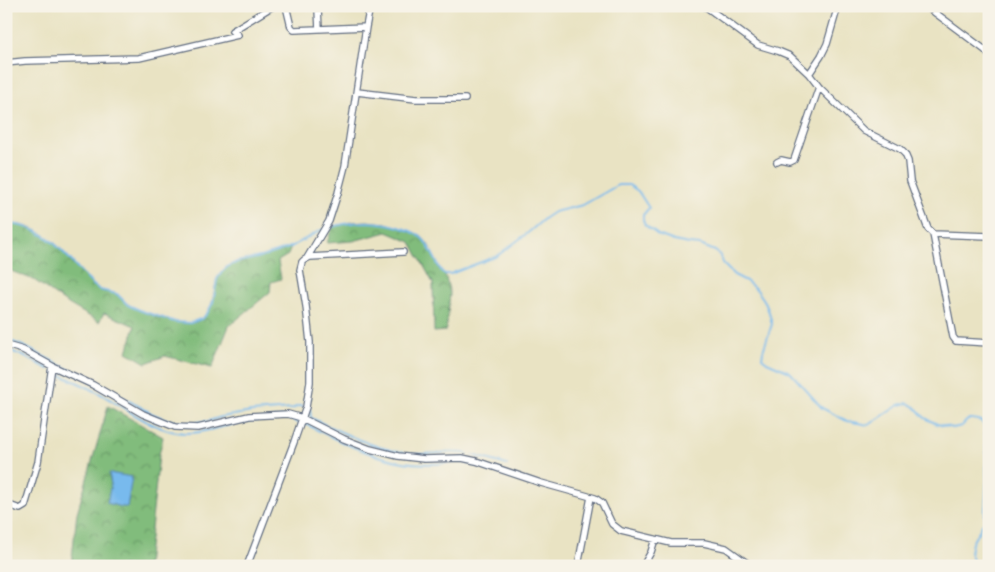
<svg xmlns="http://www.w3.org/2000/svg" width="995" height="572" viewBox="0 0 995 572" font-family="'Sorts Mill Goudy',serif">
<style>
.forest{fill:url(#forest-crowns);stroke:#4e766c}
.water{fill:#78baed;stroke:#4a74a6}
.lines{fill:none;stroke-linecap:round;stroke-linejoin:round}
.stream{stroke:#78baed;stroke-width:2}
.minor-casing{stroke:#636e81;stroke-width:8}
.minor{stroke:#fff;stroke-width:5.5}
</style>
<defs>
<pattern id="forest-crowns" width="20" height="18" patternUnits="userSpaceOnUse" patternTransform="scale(1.25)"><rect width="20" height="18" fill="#81bc7b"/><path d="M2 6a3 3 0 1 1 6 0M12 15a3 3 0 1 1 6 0" fill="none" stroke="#699968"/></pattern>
</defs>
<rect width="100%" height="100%" fill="#f7f3e8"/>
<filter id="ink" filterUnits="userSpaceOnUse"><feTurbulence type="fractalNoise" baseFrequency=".02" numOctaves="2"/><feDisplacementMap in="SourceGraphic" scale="10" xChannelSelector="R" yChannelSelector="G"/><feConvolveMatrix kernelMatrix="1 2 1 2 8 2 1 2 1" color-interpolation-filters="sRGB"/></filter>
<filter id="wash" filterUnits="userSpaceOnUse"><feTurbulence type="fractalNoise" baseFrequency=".0096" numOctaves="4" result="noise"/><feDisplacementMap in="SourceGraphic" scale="20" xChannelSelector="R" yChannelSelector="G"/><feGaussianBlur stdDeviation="1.12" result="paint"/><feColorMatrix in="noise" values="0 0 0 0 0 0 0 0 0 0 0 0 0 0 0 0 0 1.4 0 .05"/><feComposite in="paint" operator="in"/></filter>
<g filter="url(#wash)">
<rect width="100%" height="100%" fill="#e9e3c3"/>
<!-- forest -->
<path class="forest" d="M367,221L386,223L413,232L421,236L428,244L440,270L445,274L450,294L446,331L434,332L433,283L411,242L387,232L353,241L327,243L332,227L352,222Z
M6,224C48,223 66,257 92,284C96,287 100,291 105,292C109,292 113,292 116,294C122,297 125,303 131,306C144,313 174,324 189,323C197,323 203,319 208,312C217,298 211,279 226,268C236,260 250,260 262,257C272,254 281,250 291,247L288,255L278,261L281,279L271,282L270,292L229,326L212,368L165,356L146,363L127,352L135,326L104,313L99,322L65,302L34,280L6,269Z
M108,406L163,437L159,455L147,566H71L77,513Z"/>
<!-- water -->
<path class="water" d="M109,473L132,477L127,507H121L107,503L111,484Z"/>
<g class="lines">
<!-- stream -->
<path class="stream" d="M6,224C48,224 66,257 92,284L100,290L117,294L128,305L142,311L175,322L190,323L203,318L208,312L213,302L217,279L222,272L227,267L237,262L265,256L291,247L323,229
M327,228C354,220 379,219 405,229C411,231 417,233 422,238C431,247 435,261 442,272L445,274H450L497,256L529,232L545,218L554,212L583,205L618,185H629L638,191L649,208L643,215V220L645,225L658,235L674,241L689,244L700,245L715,251L720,255L724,265L734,275L746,281L757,290L764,300L769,312L772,324L763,351L762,358L767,362L790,372L822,408L847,421L869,425L899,405L908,403L915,407L925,418L937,424L953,428L962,426C969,417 971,418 981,421L985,427L986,444L987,481L985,512V520L972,543L970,552L975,566
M6,339L23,346L74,372
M6,349L23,356L49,369
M54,372C69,379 84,385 99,393C126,408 152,431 185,433C200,434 215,428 230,425C248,421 265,419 283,417L288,418L298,423
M78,373L153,414L168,420L185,423L209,421L221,417L252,412L292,409L298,406H303
M308,408L310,409L311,418C344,433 377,451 414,454C432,455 451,450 468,454
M303,424L308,425C338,441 369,456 403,462C414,464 426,464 437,464C445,463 453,462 460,462C476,464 493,471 508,476
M473,455L507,465"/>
</g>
</g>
<g filter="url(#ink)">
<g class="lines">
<defs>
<path id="minor" d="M286,6L291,27L294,30L366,27
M705,6L758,45L778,51L790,56L809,74L819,87L864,131L900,149L905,154L908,161L910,181L928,229L933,234L989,236
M926,6L985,50L989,55
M318,9L319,29
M6,63L25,61L139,58L238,35L232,31L273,6
M809,74L821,56L827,44L838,6
M357,92L416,99H465
M777,162L781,160L790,162L794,160L819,87
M933,234L953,337L956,341L989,343
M307,258L329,221L338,193L345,166L366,27L370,6
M6,345L23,350L52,366L93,385L143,414L175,427L198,428L249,416L288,414L302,418L344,439L370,449L398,456L424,459L462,458L476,461L541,483L595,498L602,503L612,524L621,531L671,543H704L726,548L751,566
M6,506L9,505L20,509L25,506L38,462L52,366
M247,566L294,442L306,407L310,382V342L306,306L300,270L302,262L304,260L310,257L403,252
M578,566L591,497
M643,566L651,552L655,539"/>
</defs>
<!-- minor casing -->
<use href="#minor" class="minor-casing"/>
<!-- minor -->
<use href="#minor" class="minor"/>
</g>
</g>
<!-- margin -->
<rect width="995" height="572" fill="none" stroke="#f7f3e8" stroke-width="25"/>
</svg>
